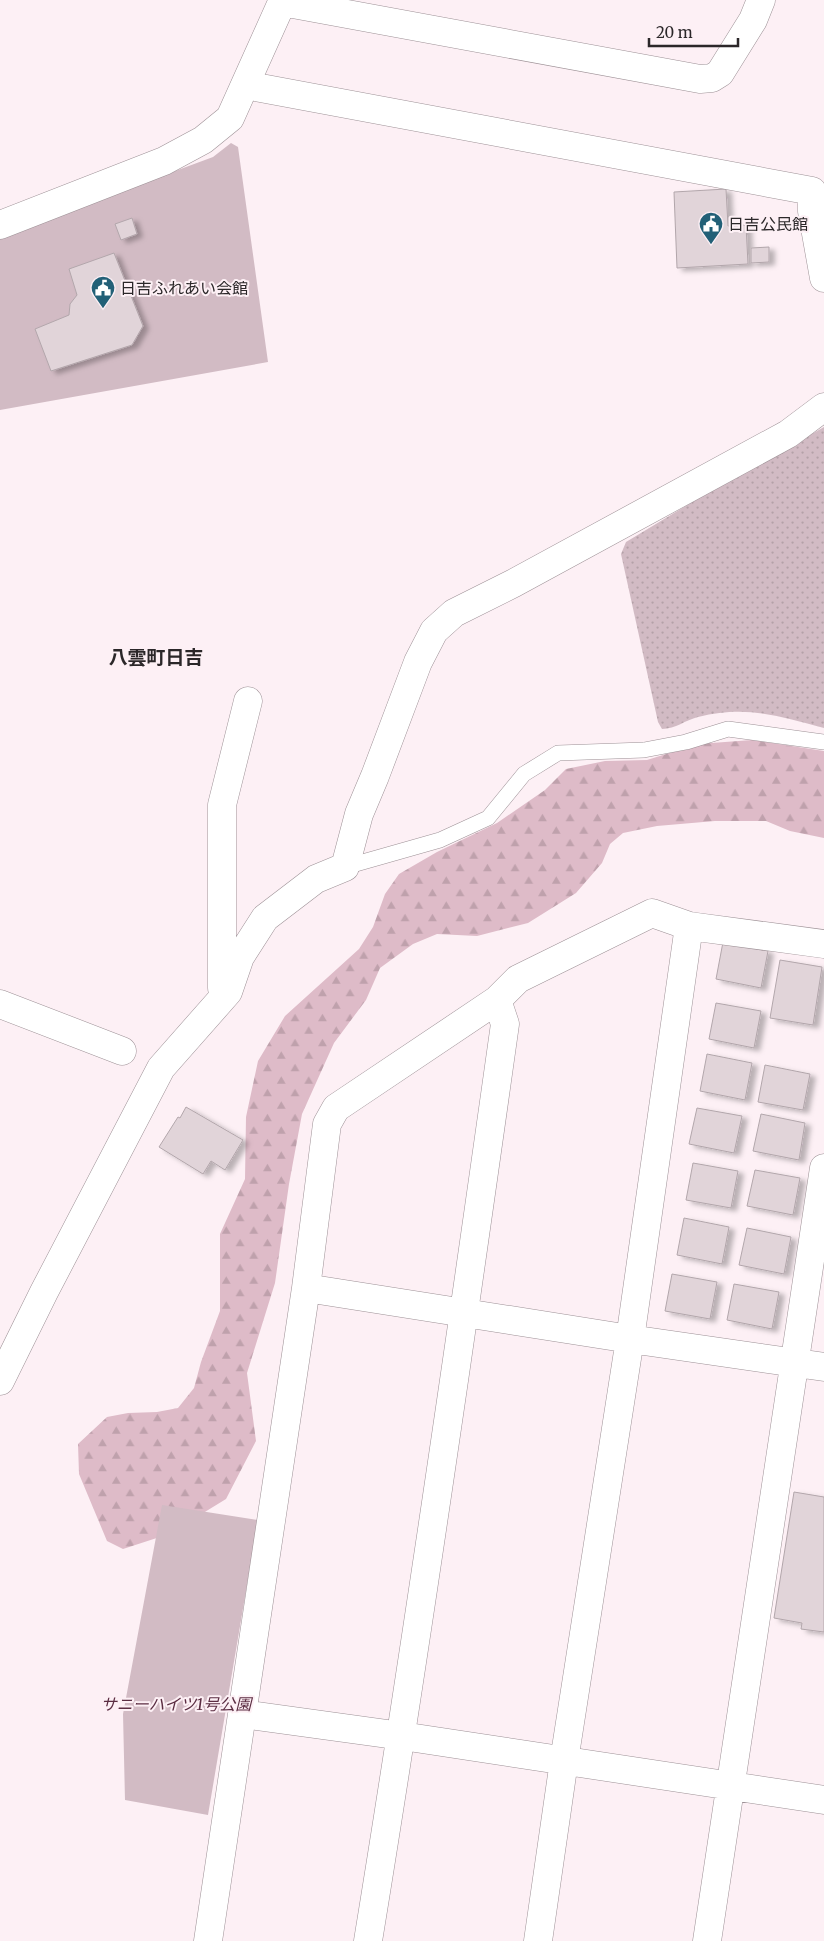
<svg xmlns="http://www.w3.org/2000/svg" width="824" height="1941" viewBox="0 0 824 1941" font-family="Merriweather,'Noto Sans JP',serif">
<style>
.grass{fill:url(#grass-dots)}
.forest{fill:url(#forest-firs)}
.park{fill:#d2bbc4}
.building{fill:#e1d4d9;stroke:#b2a6ab;filter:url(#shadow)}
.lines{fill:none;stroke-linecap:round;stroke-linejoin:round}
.lane-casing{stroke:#9d9196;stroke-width:16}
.street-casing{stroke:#9d9196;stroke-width:29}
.lane{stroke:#fff;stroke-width:15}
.street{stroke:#fff;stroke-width:28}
.labels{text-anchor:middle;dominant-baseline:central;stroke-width:4;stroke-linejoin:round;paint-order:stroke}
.poi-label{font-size:16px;fill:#2b2729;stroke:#fdf0f5;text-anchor:start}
.park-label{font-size:16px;font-style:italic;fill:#5b2d42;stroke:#fdf0f5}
.quarter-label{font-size:19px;font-weight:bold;fill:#2b2729;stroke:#fdf0f5}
</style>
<defs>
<pattern id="grass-dots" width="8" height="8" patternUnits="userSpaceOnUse" patternTransform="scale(1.25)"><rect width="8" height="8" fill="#d2bbc4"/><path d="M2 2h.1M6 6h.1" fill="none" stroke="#b4a1a8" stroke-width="1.8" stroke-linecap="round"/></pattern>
<pattern id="forest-firs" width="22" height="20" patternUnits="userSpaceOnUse" patternTransform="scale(1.25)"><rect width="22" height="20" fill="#debbc8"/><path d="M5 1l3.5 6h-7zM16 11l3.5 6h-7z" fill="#bfa1ac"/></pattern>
<filter id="shadow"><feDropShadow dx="5.5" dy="3" stdDeviation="2.5" flood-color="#0004"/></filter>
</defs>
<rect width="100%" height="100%" fill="#fdf0f5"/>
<!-- grass -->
<path class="grass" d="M824,427V728C778,716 747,705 698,717C685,720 676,729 662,729L658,722L621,554L626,542L694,501Z"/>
<!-- forest -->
<path class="forest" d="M752,740L824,751V838L790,831L766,821H715L657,826L623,833L610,844L602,863L576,893L528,923L477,936L437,934L413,944L380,968L366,1000L334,1043L302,1114L289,1184L275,1283L247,1373L256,1441L226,1499L169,1534L123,1549L107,1541L79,1474L78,1444L107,1417L128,1413L157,1412L178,1408L194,1388L201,1362L220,1311V1234L245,1179L246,1117L258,1061L285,1016L359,949L373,927L385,894L399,874L437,852L497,823L545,790L566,769L605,761L647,760L698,744Z"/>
<!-- park -->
<path class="park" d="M231,143L238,147L268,362L0,410V236L213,157Z
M162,1505L258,1520L208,1815L125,1800L123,1714Z"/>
<!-- building -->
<path class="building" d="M726,189L728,226L746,225L748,264L677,268L674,192Z
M132,218L137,234L121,240L115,224Z
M769,247V262L751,263V248Z
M114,253L143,326L132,345L51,371L35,329L69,315L70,304L77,295L69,269Z
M723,942L768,951L761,988L716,979Z
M780,960L822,967L813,1025L770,1018Z
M716,1003L761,1011L754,1048L709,1039Z
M707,1054L752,1063L745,1100L700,1091Z
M765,1065L810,1074L803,1110L758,1102Z
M186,1107L243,1140L225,1170L211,1161L203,1174L159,1147L178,1117L180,1118Z
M697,1108L742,1116L734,1153L689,1144Z
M761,1114L805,1123L799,1160L753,1151Z
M693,1163L738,1171L731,1208L686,1200Z
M755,1170L800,1178L793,1215L747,1206Z
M684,1218L729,1227L722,1264L677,1255Z
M747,1228L791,1237L784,1274L739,1265Z
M672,1274L717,1282L710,1319L665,1311Z
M734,1284L779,1292L772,1329L727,1320Z
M794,1492L824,1497V1632L801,1629L802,1623L774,1618Z"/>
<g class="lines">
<defs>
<path id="lane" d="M345,867L440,840L488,818L524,774L558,753L644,750L686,742L728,729L824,742"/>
<path id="street" d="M282,2L700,79L712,78L720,73L753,20L761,0
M245,85L812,191V211L824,278
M0,225L164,161L203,140L230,118L283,0
M222,988V805L248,701
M0,1004L122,1051
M306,1288L630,1339L824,1367
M0,1381L44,1292L161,1068L228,992L240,957L265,918L316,879L345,867L359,814L375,776L418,662L434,631L454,613L514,583L788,434L824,407
M243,1714L402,1736L824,1800
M208,1941L306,1288L327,1124L336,1108L497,1000L518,979L652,913L689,926L824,944
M368,1941C418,1636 462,1330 505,1024L497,1000
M538,1941L564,1761L630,1339L689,926
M707,1941L824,1168"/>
</defs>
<!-- lane casing -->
<use href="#lane" class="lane-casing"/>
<!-- street casing -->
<use href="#street" class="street-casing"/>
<!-- lane -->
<use href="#lane" class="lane"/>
<!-- street -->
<use href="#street" class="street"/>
</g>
<!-- icons -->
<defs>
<symbol id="civic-pin" viewBox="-11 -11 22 30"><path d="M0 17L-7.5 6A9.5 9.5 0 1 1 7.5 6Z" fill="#226077" stroke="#fdf0f5"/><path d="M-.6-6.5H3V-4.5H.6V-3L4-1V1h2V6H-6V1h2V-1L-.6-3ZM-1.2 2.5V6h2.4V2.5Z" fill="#fff"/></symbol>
</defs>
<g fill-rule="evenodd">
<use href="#civic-pin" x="697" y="210" width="28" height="38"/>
<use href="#civic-pin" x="89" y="274" width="28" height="38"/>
</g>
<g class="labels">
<!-- poi labels -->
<g class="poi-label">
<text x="728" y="224">日吉公民館</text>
<text x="120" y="288">日吉ふれあい会館</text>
</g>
<!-- park labels -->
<g class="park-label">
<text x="176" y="1704">サニーハイツ1号公園</text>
</g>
<!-- quarter labels -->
<g class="quarter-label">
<text x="156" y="657">八雲町日吉</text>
</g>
</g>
<!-- scale -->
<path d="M649 38v8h89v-8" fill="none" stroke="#2b2729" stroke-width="2.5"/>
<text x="656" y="38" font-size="15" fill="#2b2729" stroke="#fdf0f5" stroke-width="4" paint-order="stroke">20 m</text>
</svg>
